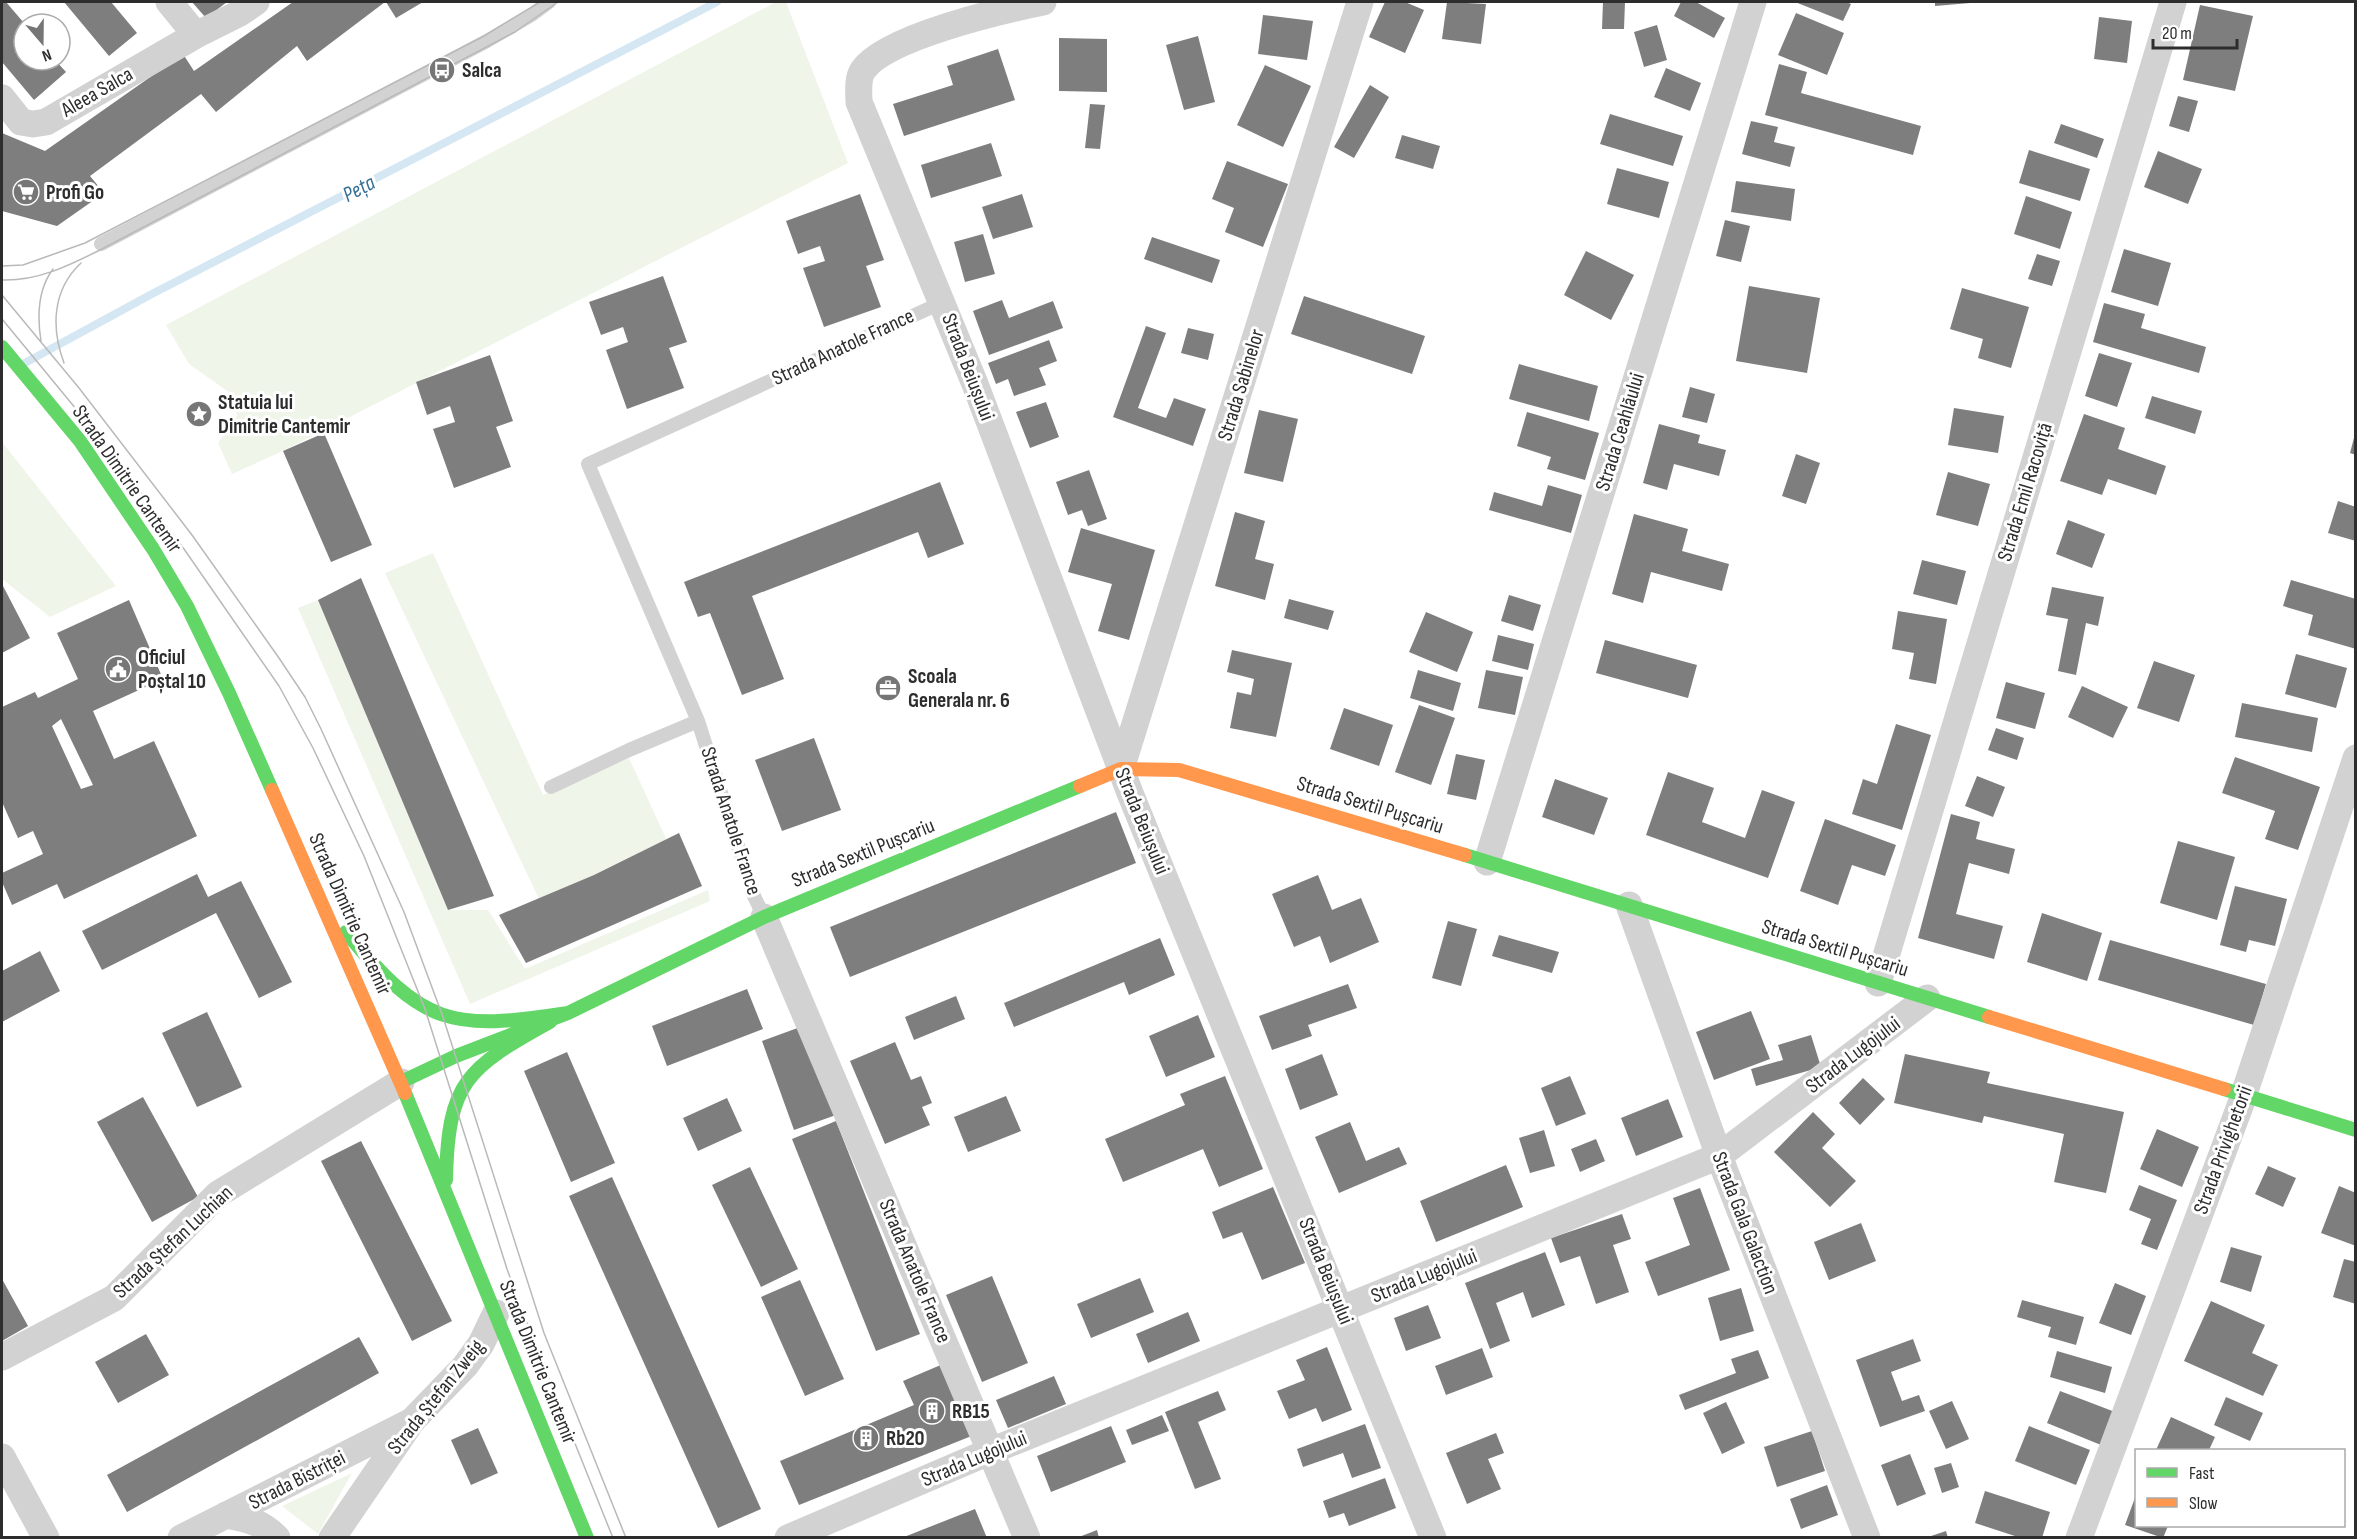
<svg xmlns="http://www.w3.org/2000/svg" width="2357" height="1539" viewBox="0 0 2357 1539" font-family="'Sofia Sans Condensed',sans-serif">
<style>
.green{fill:#f0f5ea}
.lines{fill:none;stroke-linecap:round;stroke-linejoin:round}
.stream{stroke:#d4e7f3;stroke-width:8}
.building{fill:#7e7e7e;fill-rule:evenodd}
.lane{stroke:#d2d2d2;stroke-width:14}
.street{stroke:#d2d2d2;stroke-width:27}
.fast{stroke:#63d668;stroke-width:14}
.slow{stroke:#ff974d;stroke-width:14}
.tram{stroke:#b9b9b9;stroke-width:1.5}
.labels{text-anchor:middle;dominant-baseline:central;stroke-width:6;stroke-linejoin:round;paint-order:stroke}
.poi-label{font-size:21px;font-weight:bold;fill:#2d2d2d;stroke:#fff;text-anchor:start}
.street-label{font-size:21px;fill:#2d2d2d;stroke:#fff}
.water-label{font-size:22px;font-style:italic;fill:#346f95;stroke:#fff}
</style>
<rect width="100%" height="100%" fill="#fff"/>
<!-- green -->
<path class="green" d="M776,2H786L848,163L283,451L232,474L218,443L237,416L233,395L189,364L166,325Z
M2,442L116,586L50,617L2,579Z
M433,553L543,795L629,758L669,845L539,899L385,573Z
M318,600L448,910H488L525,969L708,890L710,901L470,1004L298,608Z
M352,1473L318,1534L282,1506Z"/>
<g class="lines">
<!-- stream -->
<path class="stream" d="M23,364L150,295L717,2"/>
</g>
<!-- building -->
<path class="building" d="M2,2H6L24,23V60H55L66,72L34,100L2,62Z
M64,2H111L137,33L109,56Z
M192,2H227L206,18Z
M293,2H385L307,61L297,46L216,112L201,94L90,176L104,193L57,226L2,211V133L45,151L183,54L194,71Z
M386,2H423L396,18Z
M1385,2H1405L1424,10L1405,53L1369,37Z
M1447,2L1486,4L1481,44L1442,39Z
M1603,2H1625L1624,29H1602Z
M1681,2H1696L1725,18L1714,38L1674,16Z
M1795,2H1846L1851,4L1843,21Z
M1935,2H1970V3L1935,6Z
M2200,5L2253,16L2235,91L2183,80Z
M1796,13L1844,33L1827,75L1778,55Z
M1263,15L1313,21L1307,60L1258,54Z
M2099,17L2132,21L2127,63L2094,59Z
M1657,25L1667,60L1644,67L1634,32Z
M1198,36L1215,102L1184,110L1166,45Z
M1059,38L1107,39V92L1059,91Z
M998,49L1015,100L904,136L893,104L953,85L947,66Z
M1779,64L1807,72L1801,93L1921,126L1913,155L1765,115Z
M1265,65L1311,86L1283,147L1237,125Z
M1666,68L1701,83L1690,111L1654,97Z
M1370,85L1389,97L1354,158L1334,147Z
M2178,96L2198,101L2189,132L2169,126Z
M1090,104L1105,105L1100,149L1085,148Z
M1610,114L1683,136L1673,166L1600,144Z
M1751,121L1778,127L1774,142L1795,147L1790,167L1742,154Z
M2061,124L2104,139L2097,158L2054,143Z
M1402,135L1440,146L1433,169L1395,158Z
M991,143L1002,176L931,198L921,165Z
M2029,150L2090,169L2080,201L2019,183Z
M2158,151L2202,169L2188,204L2144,187Z
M1227,161L1288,184L1263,247L1225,232L1234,208L1212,199Z
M1617,168L1669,182L1659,218L1607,204Z
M1736,181L1795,189L1791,221L1731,212Z
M860,194L884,260L866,266L881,307L824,327L803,268L825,261L820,246L798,254L786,221Z
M1022,194L1033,227L993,239L982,207Z
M2026,196L2072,212L2060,249L2014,234Z
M1725,220L1750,226L1741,262L1716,256Z
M983,234L995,274L965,282L954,242Z
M1152,237L1220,260L1212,283L1144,259Z
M2124,249L2171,263L2158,306L2111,292Z
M1586,251L1634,275L1611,320L1564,295Z
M2037,254L2060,261L2052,286L2028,279Z
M663,276L687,342L669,348L684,388L627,409L606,350L628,342L623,327L601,335L589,302Z
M1749,286L1820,298L1807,373L1736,361Z
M1962,288L2029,307L2011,368L1978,358L1983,339L1950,329Z
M1304,296L1425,336L1412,374L1291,334Z
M1002,300L1009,318L1053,301L1063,328L989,355L973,311Z
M2104,303L2145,314L2141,328L2206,347L2199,373L2093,342Z
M1146,326L1166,333L1138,408L1166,418L1174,398L1206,409L1193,446L1113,417Z
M1188,328L1214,334L1208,360L1181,353Z
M1049,340L1057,361L1039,368L1046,385L1014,396L1008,379L996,384L988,363Z
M2099,353L2132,363L2117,407L2085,396Z
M490,355L513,421L496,427L511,467L454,488L433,429L455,422L450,406L427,415L416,382Z
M1519,364L1598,386L1589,421L1509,399Z
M1690,387L1715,394L1707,423L1682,417Z
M2152,396L2202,411L2195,434L2145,418Z
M1046,402L1059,437L1030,448L1016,412Z
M1954,408L2004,416L1998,453L1948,445Z
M1259,410L1298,419L1283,482L1244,473Z
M1527,412L1599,433L1585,480L1547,469L1551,457L1517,446Z
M2084,414L2125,428L2118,449L2166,466L2156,495L2108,479L2102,495L2060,481Z
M1659,424L1700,435L1698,443L1726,450L1719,476L1674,464L1667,490L1643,483Z
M324,433L372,545L331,562L283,451Z
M2355,434H2356V455L2350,453Z
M1796,454L1820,463L1806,504L1782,496Z
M1089,470L1107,519L1088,526L1082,510L1068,515L1056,482Z
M1948,472L1990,484L1978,526L1936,515Z
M940,482L964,544L928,558L918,532L752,596L784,679L742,695L710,613L698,617L684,582Z
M1548,485L1582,495L1571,533L1489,510L1494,492L1542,506Z
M2338,501L2356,507V541L2328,533Z
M1235,512L1265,521L1255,559L1274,564L1265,600L1215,586Z
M1634,514L1688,529L1682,551L1729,564L1722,591L1651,572L1643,603L1612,594Z
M2068,520L2105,534L2092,568L2056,554Z
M1081,528L1155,550L1129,640L1098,631L1112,584L1068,572Z
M1922,560L1966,571L1957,605L1913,594Z
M361,578L494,896L448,910L318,600Z
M2291,580L2356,599V649L2308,635L2313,615L2283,606Z
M2,584L30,638L2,653Z
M2052,587L2104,597L2098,626L2086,623L2076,675L2058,671L2068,619L2046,615Z
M1509,595L1541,605L1533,631L1501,621Z
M1289,599L1334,611L1328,630L1284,618Z
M129,600L163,679L93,711L114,759L154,741L197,836L64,899L57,884L12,905L2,882V873L43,854L33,831L18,838L2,802V707L35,692L38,698L78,679L57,633ZM61,719L93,785L81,789L52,726Z
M1898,611L1947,619L1936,684L1909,679L1914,653L1892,649Z
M1426,612L1473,632L1457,672L1409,652Z
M1498,635L1534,644L1528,670L1492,661Z
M1605,640L1697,665L1688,698L1596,673Z
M1232,650L1292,663L1276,737L1230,728L1237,692L1251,695L1254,679L1227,672Z
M2296,654L2347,668L2336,708L2285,694Z
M2154,661L2195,675L2179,722L2137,708Z
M1418,670L1461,683L1453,711L1410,698Z
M1486,670L1523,677L1515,715L1478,708Z
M2006,682L2045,693L2035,729L1996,718Z
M2082,686L2128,707L2113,738L2068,717Z
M2242,703L2318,718L2312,752L2235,737Z
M1419,705L1455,718L1431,785L1395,772Z
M1344,708L1393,725L1379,766L1330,749Z
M1896,724L1931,735L1902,830L1852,814L1863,779L1877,784Z
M1996,728L2024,738L2017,760L1988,750Z
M814,738L841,810L782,831L755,760Z
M1456,754L1485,760L1476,800L1447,794Z
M2235,757L2320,787L2298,850L2265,839L2275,811L2222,793Z
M1668,772L1714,788L1702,822L1745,838L1762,790L1795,802L1768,878L1646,835Z
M1977,776L2005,787L1993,817L1965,806Z
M1555,779L1608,798L1594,835L1542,817Z
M1116,812L1136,863L850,977L830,927Z
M1951,814L1980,822L1976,839L2015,849L2009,874L1969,863L1956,914L2003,926L1994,959L1918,938Z
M1825,819L1896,845L1885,876L1852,865L1838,905L1800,891Z
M679,833L702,886L526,963L499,915L594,875Z
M2178,841L2235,857L2217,920L2160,903Z
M197,874L208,897L241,881L292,982L259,998L216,913L102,970L82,931Z
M1318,875L1332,910L1361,898L1379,942L1330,963L1320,936L1294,947L1272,894Z
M2235,886L2287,899L2275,946L2249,940L2246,952L2220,945Z
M2042,913L2102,933L2087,981L2027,962Z
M1448,921L1477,929L1461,986L1432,978Z
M1499,935L1559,952L1552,973L1492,956Z
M1160,938L1175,975L1129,995L1124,982L1014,1027L1004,1003Z
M2110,940L2266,984L2254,1025L2098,980Z
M40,951L60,991L2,1022V971Z
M1348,984L1357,1008L1308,1025L1312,1036L1272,1050L1259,1016Z
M747,989L763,1029L667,1066L652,1026Z
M956,996L965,1019L914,1040L905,1017Z
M1751,1011L1770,1059L1714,1080L1696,1032Z
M207,1012L242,1087L197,1107L162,1033Z
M1198,1015L1215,1057L1166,1077L1149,1036Z
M803,1026L836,1115L794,1130L762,1041Z
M1811,1035L1821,1067L1756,1086L1751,1069L1783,1060L1778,1045Z
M895,1042L911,1080L921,1076L932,1103L922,1107L930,1125L885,1144L850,1061Z
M567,1052L615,1163L571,1182L524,1071Z
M1322,1054L1338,1095L1300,1110L1285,1069Z
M1905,1054L1990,1072L1987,1083L2124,1112L2106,1193L2054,1182L2064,1134L1984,1116L1982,1123L1894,1103Z
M1225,1076L1263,1169L1219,1187L1203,1149L1123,1182L1105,1139L1185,1105L1180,1094Z
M1570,1076L1586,1114L1556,1126L1541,1088Z
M1863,1078L1885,1099L1860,1125L1839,1103Z
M1006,1096L1021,1131L968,1152L954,1117Z
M143,1097L198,1197L152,1222L97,1122Z
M727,1098L742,1131L698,1151L683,1118Z
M1668,1099L1683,1137L1636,1156L1621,1118Z
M1813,1112L1835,1134L1822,1148L1856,1181L1830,1207L1774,1152Z
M836,1121L920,1334L876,1351L792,1139Z
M1350,1122L1366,1161L1399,1147L1407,1164L1339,1193L1315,1137Z
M2157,1129L2199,1147L2182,1187L2140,1169Z
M1544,1130L1555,1166L1530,1173L1519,1138Z
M1596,1139L1605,1161L1580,1172L1571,1149Z
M361,1141L452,1321L412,1341L321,1161Z
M1506,1165L1523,1207L1436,1242L1420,1201Z
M2268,1166L2296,1178L2283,1207L2255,1194Z
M750,1167L798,1269L761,1287L712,1185Z
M612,1177L761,1509L718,1528L569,1196Z
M2139,1185L2177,1200L2157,1250L2141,1244L2151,1219L2129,1210Z
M2339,1186L2356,1193V1246L2321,1233Z
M1273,1187L1305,1263L1262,1280L1242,1232L1223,1239L1212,1212Z
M1700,1188L1730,1270L1658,1296L1645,1262L1690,1245L1673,1198Z
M1622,1214L1631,1239L1613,1245L1629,1292L1596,1304L1580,1256L1560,1263L1551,1238Z
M1861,1223L1876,1261L1829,1280L1814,1242Z
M2231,1247L2262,1256L2251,1292L2220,1282Z
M1545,1252L1565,1305L1532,1318L1523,1292L1496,1303L1510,1341L1490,1349L1465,1283Z
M2344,1259L2356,1262V1304L2333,1297Z
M992,1276L1028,1363L982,1382L946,1295Z
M1140,1278L1154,1312L1091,1338L1077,1304Z
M2,1279L28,1326L2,1341Z
M800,1280L844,1379L805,1396L761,1297Z
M2115,1283L2146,1296L2131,1335L2099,1323Z
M1741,1288L1754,1331L1720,1341L1708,1298Z
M2022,1300L2084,1317L2076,1345L2048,1337L2051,1327L2017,1317Z
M2211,1301L2265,1325L2252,1353L2278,1365L2263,1396L2184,1361Z
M1428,1305L1441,1338L1406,1351L1394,1318Z
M1188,1312L1200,1341L1148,1363L1136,1334Z
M146,1334L169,1375L118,1403L95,1362Z
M359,1337L379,1373L127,1512L107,1475Z
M1913,1339L1921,1361L1891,1372L1902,1401L1919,1395L1925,1411L1880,1427L1856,1360Z
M1327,1347L1352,1410L1322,1422L1316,1408L1289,1419L1277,1391L1305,1380L1296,1360Z
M1482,1348L1493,1377L1446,1395L1435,1366Z
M1758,1350L1769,1378L1685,1410L1679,1395L1736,1373L1731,1359Z
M2057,1351L2112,1367L2105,1393L2050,1377Z
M943,1364L974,1435L799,1505L780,1461L914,1405L903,1381Z
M1054,1376L1066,1404L1008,1428L996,1400Z
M1218,1391L1226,1410L1198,1422L1221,1479L1195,1489L1165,1412Z
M2060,1391L2115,1412L2101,1445L2047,1423Z
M2226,1397L2263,1413L2250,1441L2214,1425Z
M1952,1401L1969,1439L1946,1449L1929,1411Z
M1726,1402L1745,1443L1722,1454L1703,1413Z
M1162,1415L1169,1431L1132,1445L1126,1430Z
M2171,1417L2215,1437L2209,1450H2156Z
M1365,1424L1381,1468L1352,1478L1343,1453L1303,1467L1297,1449Z
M1111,1426L1126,1462L1051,1492L1037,1456Z
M2029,1426L2090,1450L2076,1485L2015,1461Z
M478,1428L498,1473L471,1485L451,1440Z
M1812,1431L1825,1471L1777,1487L1764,1447Z
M1496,1433L1504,1453L1488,1459L1501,1489L1467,1504L1446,1453Z
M1910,1454L1926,1494L1897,1506L1881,1465Z
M1951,1463L1959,1487L1942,1493L1934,1468Z
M1385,1478L1396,1508L1349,1526L1344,1513L1329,1518L1323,1501Z
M1827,1485L1838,1515L1801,1529L1790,1499Z
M1985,1491L2050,1512L2042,1538H2021L1975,1523Z
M2136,1495V1526H2168L2163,1538L2125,1525Z
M975,1509L987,1538H904V1537Z
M1097,1530L1099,1538H1079V1537Z
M1946,1531L1948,1538H1928V1537Z"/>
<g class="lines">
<!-- lane -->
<path class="lane" d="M101,244L487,41L533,14L549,2
M551,787L629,750L698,721
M764,917L754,896L698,721L588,464L943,302"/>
<!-- street -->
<path class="street" d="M169,2L196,35
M1043,2C1003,10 886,37 863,70C857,79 859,92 859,102L975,384L1130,793L1433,1538
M2,98L21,122L33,124L46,122L196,35L240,13L256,2
M1121,769L1360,2
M1487,862L1753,2
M1629,905L1719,1156L1867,1538
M764,917L1027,1538
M1878,983L2173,2
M2,1357L114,1298L218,1194L401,1082
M2,1457L46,1538
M226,1515C247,1519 262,1522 277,1538
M181,1538L410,1422
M332,1538L412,1421L465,1366L481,1344L496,1313
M788,1538L991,1451L1719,1156L1927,998
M2079,1538L2240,1106L2356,758"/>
<!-- fast -->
<path class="fast" d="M2,347L80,441L153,549L187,606L229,693L272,790
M1465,855L1989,1017
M346,932C423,1026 451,1031 568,1013
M401,1082L456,1056L568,1013L764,917L1080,786
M2224,1089L2356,1130
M405,1093L587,1538
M446,1180C448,1081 467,1068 550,1022"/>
<!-- slow -->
<path class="slow" d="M1080,786L1121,769L1179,770L1465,855
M272,790L405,1093
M1989,1017L2224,1089"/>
<!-- tram -->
<path class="tram" d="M2,266L23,265L85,243L484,36L540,2
M2,280C38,281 68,266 100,250L515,32L558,2
M2,295L79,388L192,535L279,658L305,697L321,729L404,912L443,1017L544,1333L626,1538
M2,319L95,432L184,549L279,686L313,748L364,856L425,1009L507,1269L535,1344L613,1538
M41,341C37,316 38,289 53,269
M64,363C51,328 52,290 81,263"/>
</g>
<!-- icons -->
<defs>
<symbol id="bus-disc" viewBox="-11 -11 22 22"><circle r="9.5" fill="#767676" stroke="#fff"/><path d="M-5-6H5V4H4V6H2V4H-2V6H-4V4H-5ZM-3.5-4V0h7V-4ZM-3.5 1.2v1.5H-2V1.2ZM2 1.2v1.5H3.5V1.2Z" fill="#fff"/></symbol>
<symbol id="supermarket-disc" viewBox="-11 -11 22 22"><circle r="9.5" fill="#767676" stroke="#fff"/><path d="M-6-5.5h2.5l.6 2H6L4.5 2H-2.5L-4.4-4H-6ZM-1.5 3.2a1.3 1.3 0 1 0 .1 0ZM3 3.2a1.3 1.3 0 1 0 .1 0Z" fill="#fff"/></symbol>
<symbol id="sight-disc" viewBox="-11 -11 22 22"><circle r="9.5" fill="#767676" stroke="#fff"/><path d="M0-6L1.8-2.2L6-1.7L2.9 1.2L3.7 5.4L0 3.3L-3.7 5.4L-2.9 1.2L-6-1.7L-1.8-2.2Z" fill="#fff"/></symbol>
<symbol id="civic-disc" viewBox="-11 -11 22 22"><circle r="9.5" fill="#767676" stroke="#fff"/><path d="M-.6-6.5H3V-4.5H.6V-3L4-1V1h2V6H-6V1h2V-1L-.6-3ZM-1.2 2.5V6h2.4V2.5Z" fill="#fff"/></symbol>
<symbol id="office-disc" viewBox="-11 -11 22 22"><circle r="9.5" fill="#767676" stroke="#fff"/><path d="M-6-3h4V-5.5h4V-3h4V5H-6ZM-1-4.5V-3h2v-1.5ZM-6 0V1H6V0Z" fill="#fff"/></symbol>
<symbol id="building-disc" viewBox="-11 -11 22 22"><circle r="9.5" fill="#767676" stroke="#fff"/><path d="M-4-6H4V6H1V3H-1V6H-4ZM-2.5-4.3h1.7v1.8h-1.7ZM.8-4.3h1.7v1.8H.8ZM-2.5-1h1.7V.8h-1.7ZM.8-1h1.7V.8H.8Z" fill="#fff"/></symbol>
</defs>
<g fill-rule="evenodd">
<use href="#bus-disc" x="427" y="55" width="30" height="30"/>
<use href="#supermarket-disc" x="11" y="177" width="30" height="30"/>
<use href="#sight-disc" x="184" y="399" width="30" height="30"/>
<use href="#civic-disc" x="103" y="654" width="30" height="30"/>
<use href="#office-disc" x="873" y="673" width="30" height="30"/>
<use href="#building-disc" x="917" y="1396" width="30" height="30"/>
<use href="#building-disc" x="851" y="1423" width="30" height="30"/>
</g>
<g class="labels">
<!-- poi labels -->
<g class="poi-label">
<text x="462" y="70">Salca</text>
<text x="46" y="192">Profi Go</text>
<text x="218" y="402">Statuia lui<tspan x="218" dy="24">Dimitrie Cantemir</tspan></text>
<text x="138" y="657">Oficiul<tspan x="138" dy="24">Poștal 10</tspan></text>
<text x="908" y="676">Scoala<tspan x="908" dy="24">Generala nr. 6</tspan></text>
<text x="952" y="1411">RB15</text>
<text x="886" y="1438">Rb20</text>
</g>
<!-- street labels -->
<g class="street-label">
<text transform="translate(97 92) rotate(-30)">Aleea Salca</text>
<text transform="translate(843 347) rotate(-25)">Strada Anatole France</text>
<text transform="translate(968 367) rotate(69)">Strada Beiușului</text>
<text transform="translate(1241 385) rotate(-73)">Strada Sabinelor</text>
<text transform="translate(1620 432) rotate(-73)">Strada Ceahlăului</text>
<text transform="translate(127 479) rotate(55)">Strada Dimitrie Cantemir</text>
<text transform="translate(2025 492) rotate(-73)">Strada Emil Racoviță</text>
<text transform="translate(1370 805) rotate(17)">Strada Sextil Pușcariu</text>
<text transform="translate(731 821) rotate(72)">Strada Anatole France</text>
<text transform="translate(1142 821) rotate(68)">Strada Beiușului</text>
<text transform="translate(863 853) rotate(-22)">Strada Sextil Pușcariu</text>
<text transform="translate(350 914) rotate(66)">Strada Dimitrie Cantemir</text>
<text transform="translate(1835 948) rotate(17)">Strada Sextil Pușcariu</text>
<text transform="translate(1853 1055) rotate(-37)">Strada Lugojului</text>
<text transform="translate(2223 1150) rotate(-70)">Strada Privighetorii</text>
<text transform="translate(1745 1223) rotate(69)">Strada Gala Galaction</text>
<text transform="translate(173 1242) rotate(-43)">Strada Ștefan Luchian</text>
<text transform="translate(915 1271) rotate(67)">Strada Anatole France</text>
<text transform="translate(1326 1271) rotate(68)">Strada Beiușului</text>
<text transform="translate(1424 1276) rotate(-22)">Strada Lugojului</text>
<text transform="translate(538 1362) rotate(68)">Strada Dimitrie Cantemir</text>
<text transform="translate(436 1397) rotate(-51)">Strada Ștefan Zweig</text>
<text transform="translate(974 1459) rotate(-23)">Strada Lugojului</text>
<text transform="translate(297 1480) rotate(-27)">Strada Bistriței</text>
</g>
<!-- water labels -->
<g class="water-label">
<text transform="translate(359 189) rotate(-28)">Peța</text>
</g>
</g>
<!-- border -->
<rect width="2357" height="1539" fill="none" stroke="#2d2d2d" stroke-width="6"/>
<!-- legend -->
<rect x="2135" y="1449" width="210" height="78" fill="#ffffff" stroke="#ababab" stroke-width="1.5"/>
<rect x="2147" y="1468" width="30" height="9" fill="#63d668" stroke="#ababab" stroke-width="1.5"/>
<text x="2189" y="1479" font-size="18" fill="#2d2d2d">Fast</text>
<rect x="2147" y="1498" width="30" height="9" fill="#ff974d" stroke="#ababab" stroke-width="1.5"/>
<text x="2189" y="1509" font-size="18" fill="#2d2d2d">Slow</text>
<!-- north arrow -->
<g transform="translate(42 42) rotate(160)"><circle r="28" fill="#ffffff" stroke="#ababab" stroke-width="1.5"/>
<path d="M0-4.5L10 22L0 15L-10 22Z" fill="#767676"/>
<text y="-9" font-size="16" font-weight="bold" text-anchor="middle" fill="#2d2d2d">N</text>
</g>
<!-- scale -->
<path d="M2153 39v9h84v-9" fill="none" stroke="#2d2d2d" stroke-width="3"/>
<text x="2162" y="39" font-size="18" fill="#2d2d2d" stroke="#ffffff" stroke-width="4.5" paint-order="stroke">20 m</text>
</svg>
